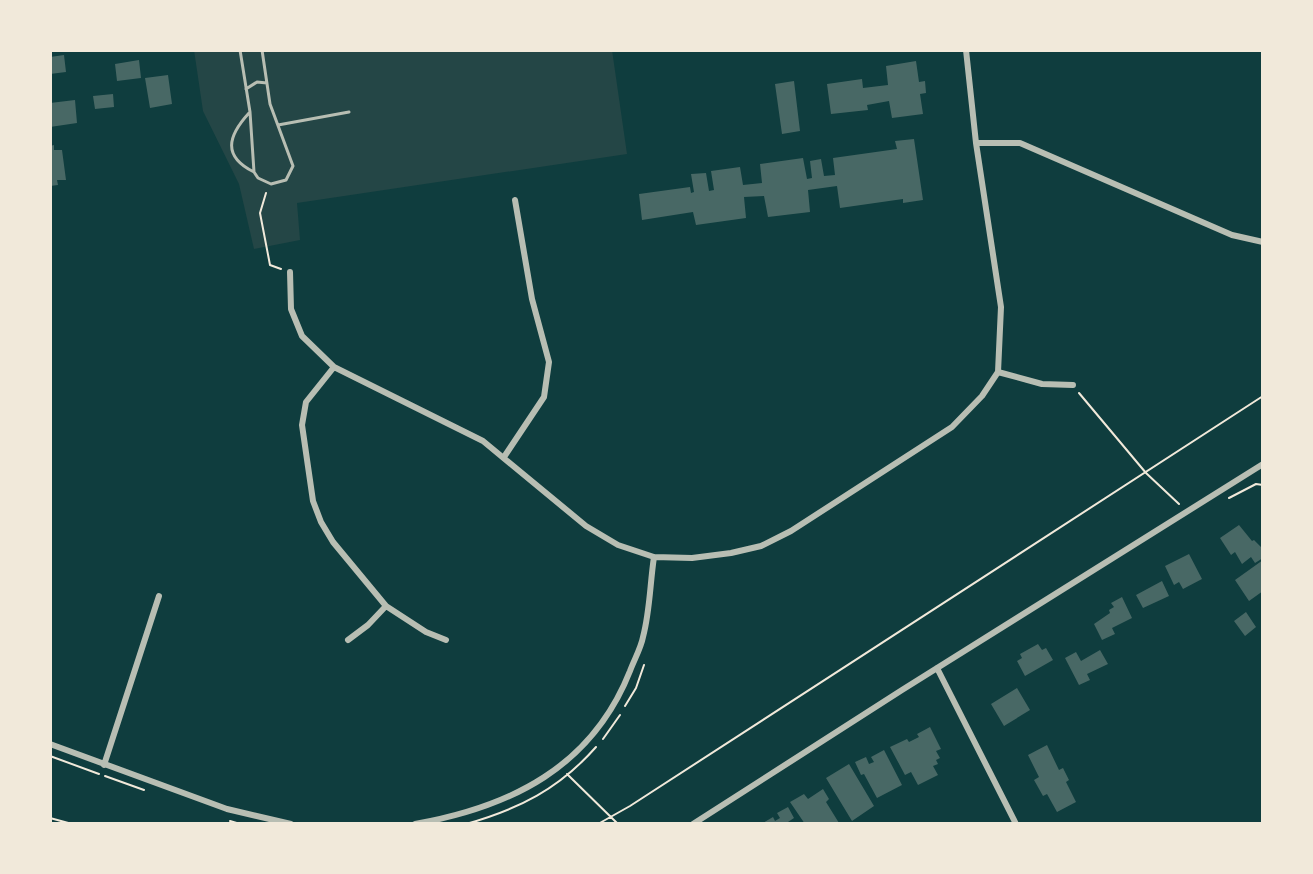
<svg xmlns="http://www.w3.org/2000/svg" width="1313" height="874" viewBox="0 0 1313 874" font-family="'Public Sans',sans-serif">
<style>
.green{fill:#244646}
.building{fill:#486865}
.lines{fill:none;stroke-linecap:round;stroke-linejoin:round}
.path{stroke:#f1e9da;stroke-width:2}
.service{stroke:#b8beb3;stroke-width:3}
.minor{stroke:#b8beb3;stroke-width:6}
</style>
<rect width="100%" height="100%" fill="#0f3d3e"/>
<!-- green -->
<path class="green" d="M194,50H612L627,154L297,203L300,240L254,249L239,184L203,111Z"/>
<!-- building -->
<path class="building" d="M64,55L66,72L50,74V57Z
M139,60L141,78L117,81L115,64Z
M916,61L919,82L925,81L926,93L920,94L923,114L892,118L889,101L867,105L868,110L831,114L827,84L862,79L863,88L888,85L886,66Z
M168,75L172,104L150,108L145,78Z
M794,81L800,131L782,134L775,84Z
M113,94L114,107L95,109L93,96Z
M75,100L77,123L50,127V103Z
M914,139L923,200L903,203V199L840,208L837,186L808,190L810,212L768,217L764,196L744,197L746,218L696,225L693,212L642,220L639,194L690,187L691,193L694,192L691,174L706,173L709,191L714,190L711,171L740,167L743,185L762,183L760,164L803,158L807,179L812,178L810,161L821,159L824,176L835,175L833,158L897,149L895,141Z
M54,145V150H62L66,180H57L58,185L50,186V146Z
M1239,525L1252,541L1254,540L1263,549V558L1255,563L1251,557L1242,564L1235,552L1231,555L1220,538Z
M1189,554L1202,579L1183,589L1179,582L1174,585L1165,566Z
M1263,560V591L1249,601L1235,580Z
M1162,581L1169,596L1143,608L1136,595Z
M1122,597L1132,618L1112,628L1115,634L1102,640L1094,624L1110,613L1109,610L1114,607L1111,603Z
M1246,612L1256,627L1245,636L1234,621Z
M1038,644L1042,650L1046,648L1053,660L1025,676L1017,661L1022,658L1020,654Z
M1100,650L1108,664L1087,674L1090,680L1079,685L1065,658L1076,652L1081,661Z
M1017,688L1030,710L1004,726L991,704Z
M930,727L941,749L936,751L940,758L936,760L938,764L933,766L938,775L918,785L911,772L905,775L890,747L907,739L909,742L919,737L917,734Z
M1047,745L1059,770L1063,768L1069,780L1066,782L1076,802L1057,812L1047,794L1043,796L1034,780L1039,777L1028,755Z
M884,750L902,785L877,798L864,774L861,775L855,762L866,757L869,764L874,762L871,757Z
M849,764L874,806L852,821L826,778Z
M823,789L829,799L826,802L839,823L805,824L790,802L804,794L808,799Z
M788,807L794,818L788,822L790,824H761L773,817L775,821L780,818L777,813Z"/>
<g class="lines">
<!-- path -->
<path class="path" d="M266,193L260,213L270,265L281,269
M1079,393L1146,473L1179,504
M1229,498L1256,484L1263,485
M625,706L636,688L644,665
M603,739L620,715
M50,756L99,774
M567,774L618,824
M105,776L144,790
M50,818L72,824
M230,821L240,824
M466,824C519,809 559,789 596,747
M598,824L630,806L1263,396"/>
<!-- service -->
<path class="service" d="M240,50L250,112L254,172L258,178L271,184L286,180L293,166L270,104L262,50
M246,89L257,82L267,83
M249,113C228,136 222,156 254,172
M278,125L349,112"/>
<!-- minor -->
<path class="minor" d="M976,143H1020L1232,235L1263,242
M290,272L291,309L302,336L334,367L483,441L586,526L618,545L654,557L692,558L731,553L761,546L791,531L952,427L982,396L998,372L1001,307L976,143L966,50
M334,367L306,402L302,425L313,501L321,522L333,542L386,606L426,632L446,640
M998,372L1042,384L1073,385
M504,457L544,397L549,362L532,299L515,200
M348,640L368,625L386,606
M937,668L1016,824
M50,744L227,809L291,824
M104,765L159,596
M415,824C511,807 592,767 630,671C634,660 641,648 643,637C650,611 650,583 654,557
M693,824L902,690L1263,464"/>
</g>
<!-- border -->
<rect width="1313" height="874" fill="none" stroke="#f1e9da" stroke-width="104"/>
</svg>
